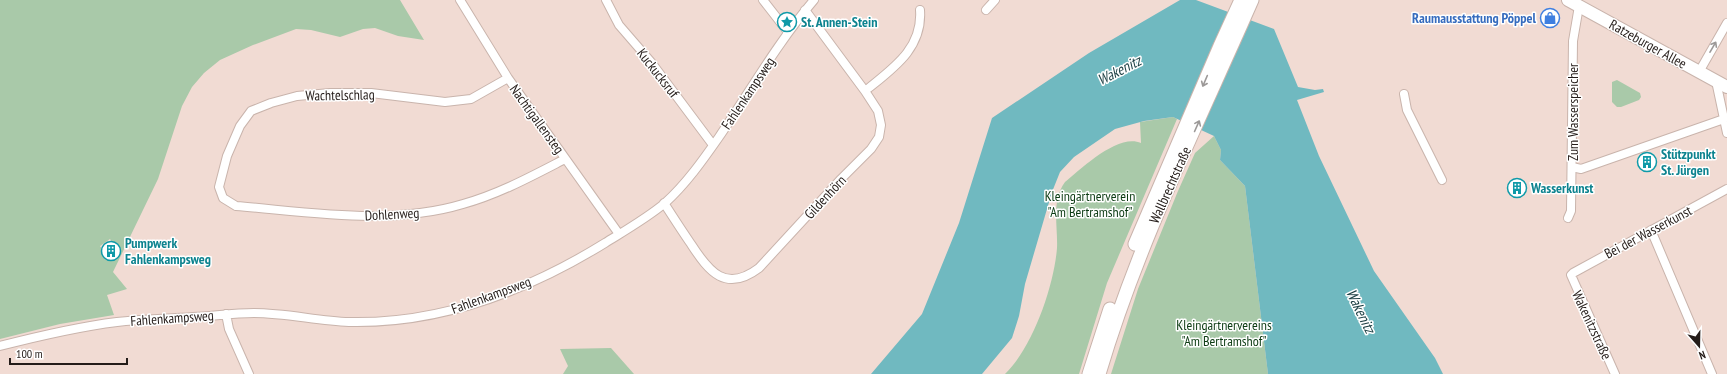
<svg xmlns="http://www.w3.org/2000/svg" width="1727" height="374" viewBox="0 0 1727 374" font-family="'PT Sans Narrow',sans-serif">
<style>
.green{fill:#a9c9a9;fill-rule:evenodd}
.water{fill:#70b9c0}
.lines{fill:none;stroke-linecap:round;stroke-linejoin:round}
.street-casing{stroke:#c9b4ac;stroke-width:10}
.secondary-casing{stroke:#c9b4ac;stroke-width:14}
.primary-casing{stroke:#c9b4ac;stroke-width:15}
.street{stroke:#fff;stroke-width:8}
.secondary{stroke:#fff;stroke-width:12}
.primary{stroke:#fff;stroke-width:13}
.oneway{stroke:#9c9998}
.labels{text-anchor:middle;dominant-baseline:central;stroke-width:3;stroke-linejoin:round;paint-order:stroke}
.shop-label{font-size:14px;font-weight:bold;fill:#366cbe;stroke:#fff;text-anchor:end}
.culture-label{font-size:14px;font-weight:bold;fill:#0d838f;stroke:#fff;text-anchor:start}
.street-label{font-size:14px;fill:#241c19;stroke:#fff}
.park-label{font-size:14px;fill:#0c3b13;stroke:#fff}
.water-label{font-size:15px;font-style:italic;fill:#1b3e42;stroke:#fff}
</style>
<rect width="100%" height="100%" fill="#f1dbd3"/>
<!-- green -->
<path class="green" d="M0,0H400L424,40L398,36L375,28L363,29L340,37L311,30L296,29L253,45L220,60L204,73L192,87L182,106L158,179L113,272L127,289L107,295L114,315L60,324L0,339ZM110,239L119,253L108,260L100,246Z
M1617,80L1640,93L1641,97L1639,100L1621,107H1617L1612,102V82Z
M1173,117L1177,119L1107,283L1079,374H1005C1033,347 1054,286 1057,248C1058,226 1051,201 1065,182C1081,169 1118,133 1141,143L1140,122Z
M1214,136L1221,150L1220,160L1245,186L1268,374H1111L1138,289L1178,191L1195,153Z
M611,348L634,374H563L568,366L560,349Z"/>
<!-- water -->
<path class="water" d="M1180,0H1196L1274,29L1298,87L1315,90L1323,89L1324,92L1297,100L1319,156L1374,271L1435,358L1443,374H1268L1245,186L1220,160L1221,150L1214,136L1173,117L1144,121L1115,129L1074,157L1060,172L1052,192L1025,284L1019,316L1012,338L982,374H871L922,314L959,223L992,118L1089,53Z"/>
<g class="lines">
<defs>
<path id="street" d="M460,0L508,78L619,234
M606,0L619,25L651,62L713,145
M763,0L788,32
M986,10L995,0
M1699,72L1727,23
M508,78L471,99L445,102L371,93H330L297,96L271,103L251,111L240,126L227,156L219,187L223,198L236,206C310,212 390,226 463,204C499,194 532,176 565,159
M1716,81L1727,133
M865,91C892,69 923,49 920,10
M1404,94L1407,110L1442,180
M1572,167L1581,169L1724,119
M664,203C673,217 682,231 691,244C709,272 726,293 759,268L841,179L871,149L879,137L881,125L878,111L865,91L805,10
M1568,218L1571,211L1573,41L1579,6
M1651,230L1712,374
M226,314L229,329L249,374
M0,346C39,336 77,327 117,322C142,319 167,319 193,317C213,316 234,313 254,313C286,313 318,321 349,322C441,324 529,290 605,243C626,230 647,218 665,203C686,184 703,160 719,137C750,91 778,42 814,0
M1615,374L1571,275L1573,273L1727,189"/>
<path id="secondary" d="M1568,0L1727,87"/>
<path id="primary" d="M1135,244L1220,46L1241,0
M1089,374L1110,309
M1099,374C1137,245 1198,123 1252,0"/>
</defs>
<!-- street casing -->
<use href="#street" class="street-casing"/>
<!-- secondary casing -->
<use href="#secondary" class="secondary-casing"/>
<!-- primary casing -->
<use href="#primary" class="primary-casing"/>
<!-- street -->
<use href="#street" class="street"/>
<!-- secondary -->
<use href="#secondary" class="secondary"/>
<!-- primary -->
<use href="#primary" class="primary"/>
</g>
<!-- one-way arrows -->
<defs><path id="oneway-shaft" d="M-6 0H5M1.5-3L5.5 0L1.5 3" fill="none" stroke-width="1.6" stroke-linecap="round" stroke-linejoin="round"/></defs>
<g class="oneway">
<use href="#oneway-shaft" transform="translate(1713 47) rotate(-60)"/>
<use href="#oneway-shaft" transform="translate(1205 81) rotate(113)"/>
<use href="#oneway-shaft" transform="translate(1197 126) rotate(-66)"/>
</g>
<!-- icons -->
<defs>
<symbol id="shop-ring" viewBox="-11 -11 22 22"><circle r="9.5" fill="#fff" stroke="#3f7fe0" stroke-width="1.5"/><path d="M-5-2.5h2.3a2.7 3.5 0 0 1 5.4 0H5L5.5 6h-11ZM-1.5-2.5h3a1.5 2.3 0 0 0-3 0Z" fill="#3f7fe0"/></symbol>
<symbol id="sight-ring" viewBox="-11 -11 22 22"><circle r="9.5" fill="#fff" stroke="#0f9aa8" stroke-width="1.5"/><path d="M0-6L1.8-2.2L6-1.7L2.9 1.2L3.7 5.4L0 3.3L-3.7 5.4L-2.9 1.2L-6-1.7L-1.8-2.2Z" fill="#0f9aa8"/></symbol>
<symbol id="building-ring" viewBox="-11 -11 22 22"><circle r="9.5" fill="#fff" stroke="#0f9aa8" stroke-width="1.5"/><path d="M-4-6H4V6H1V3H-1V6H-4ZM-2.5-4.3h1.7v1.8h-1.7ZM.8-4.3h1.7v1.8H.8ZM-2.5-1h1.7V.8h-1.7ZM.8-1h1.7V.8H.8Z" fill="#0f9aa8"/></symbol>
</defs>
<g fill-rule="evenodd">
<use href="#shop-ring" x="1539" y="7" width="22" height="22"/>
<use href="#sight-ring" x="776" y="11" width="22" height="22"/>
<use href="#building-ring" x="1636" y="151" width="22" height="22"/>
<use href="#building-ring" x="1506" y="177" width="22" height="22"/>
<use href="#building-ring" x="100" y="240" width="22" height="22"/>
</g>
<g class="labels">
<!-- shop labels -->
<g class="shop-label">
<text x="1536" y="18">Raumausstattung Pöppel</text>
</g>
<!-- culture labels -->
<g class="culture-label">
<text x="801" y="22">St. Annen-Stein</text>
<text x="1661" y="154">Stützpunkt<tspan x="1661" dy="16">St. Jürgen</tspan></text>
<text x="1531" y="188">Wasserkunst</text>
<text x="125" y="243">Pumpwerk<tspan x="125" dy="16">Fahlenkampsweg</tspan></text>
</g>
<!-- street labels -->
<g class="street-label">
<text transform="translate(1648 44) rotate(29)">Ratzeburger Allee</text>
<text transform="translate(658 73) rotate(52)">Kuckucksruf</text>
<text transform="translate(748 93) rotate(-56)">Fahlenkampsweg</text>
<text transform="translate(340 95) rotate(-1)">Wachtelschlag</text>
<text transform="translate(1573 112) rotate(-90)">Zum Wasserspeicher</text>
<text transform="translate(537 119) rotate(54)">Nachtigallensteg</text>
<text transform="translate(1170 185) rotate(-66)">Wallbrechtstraße</text>
<text transform="translate(825 197) rotate(-47)">Gildenhörn</text>
<text transform="translate(392 214) rotate(-3)">Dohlenweg</text>
<text transform="translate(1648 232) rotate(-28)">Bei der Wasserkunst</text>
<text transform="translate(491 295) rotate(-20)">Fahlenkampsweg</text>
<text transform="translate(172 318) rotate(-4)">Fahlenkampsweg</text>
<text transform="translate(1592 325) rotate(65)">Wakenitzstraße</text>
</g>
<!-- park labels -->
<g class="park-label">
<text x="1090" y="196">Kleingärtnerverein<tspan x="1090" dy="16">"Am Bertramshof"</tspan></text>
<text x="1224" y="325">Kleingärtnervereins<tspan x="1224" dy="16">"Am Bertramshof"</tspan></text>
</g>
<!-- water labels -->
<g class="water-label">
<text transform="translate(1119 70) rotate(-27)">Wakenitz</text>
<text transform="translate(1361 311) rotate(64)">Wakenitz</text>
</g>
</g>
<!-- north arrow -->
<g transform="translate(1699 346) rotate(160)" stroke="#ffffff" stroke-width="3" paint-order="stroke">
<path d="M0-3L7 15L0 10L-7 15Z" fill="#241c19"/>
<text y="-6" font-size="11" font-weight="bold" text-anchor="middle" fill="#241c19">N</text>
</g>
<!-- scale -->
<path d="M10 358v6h117v-6" fill="none" stroke="#241c19" stroke-width="2"/>
<text x="16" y="358" font-size="12" fill="#241c19" stroke="#ffffff" stroke-width="3" paint-order="stroke">100 m</text>
</svg>
